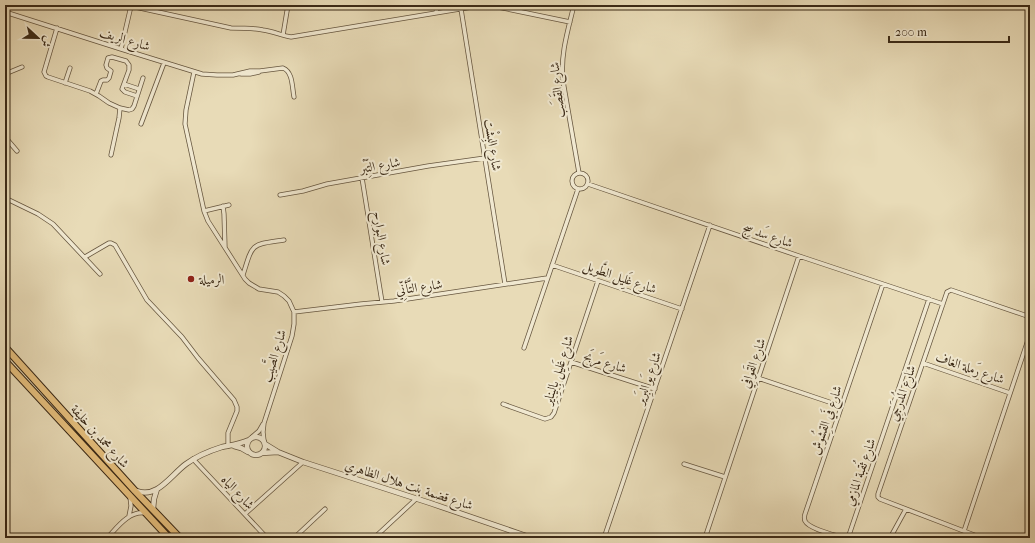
<svg xmlns="http://www.w3.org/2000/svg" width="1035" height="543" viewBox="0 0 1035 543" font-family="'IM FELL French Canon',Amiri,serif">
<style>
.lines{fill:none;stroke-linecap:round;stroke-linejoin:round}
.minor-casing{stroke:#66563f;stroke-width:5}
.tertiary-casing{stroke:#66563f;stroke-width:6}
.trunk-casing{stroke:#3b2a17;stroke-width:8}
.minor{stroke:#f0e8d0;stroke-width:3.5}
.tertiary{stroke:#f0e8d0;stroke-width:4.5}
.trunk{stroke:#e4be7c;stroke-width:6}
.poi-dot{fill:#8f2418;stroke:#f0e8d0;stroke-width:1.5}
.labels{text-anchor:middle;dominant-baseline:central;stroke-width:4;stroke-linejoin:round;paint-order:stroke}
.street-label{font-size:13px;fill:#3b2a17;stroke:#f0e8d0}
.poi-label{font-size:13px;fill:#3b2a17;stroke:#f0e8d0;text-anchor:start}
</style>
<rect width="100%" height="100%" fill="#e8dbb7"/>
<filter id="stains"><feTurbulence type="fractalNoise" baseFrequency=".005" numOctaves="4"/><feColorMatrix values="0 0 0 0 .2 0 0 0 0 .09 0 0 0 0 .02 0 0 0 .5 -.17"/></filter>
<radialGradient id="worn" r=".72"><stop offset=".6" stop-color="#630" stop-opacity="0"/><stop offset="1" stop-color="#630" stop-opacity=".3"/></radialGradient>
<g class="lines">
<defs>
<path id="minor" d="M126,5L231,28C242,28 252,28 263,30C273,31 282,36 291,37L484,5
M488,5L570,22
M574,5C568,30 560,55 563,81L579,173
M461,9L505,284
M5,12L121,49L202,74L217,75H233L250,71H260L283,68C293,72 292,87 294,97
M436,13L437,5
M57,28L44,72L46,76L48,77L90,91L99,96L109,103L120,108L129,110L132,109L134,106L143,78
M283,35L288,5
M121,49L131,6
M194,72L186,110L185,124L204,211L208,221L245,279L249,283L259,289L278,292L284,296L289,301L294,312V324L292,336L264,423L263,432L264,441
M5,74L22,67
M241,74H250L259,72
M65,83L70,68
M124,84L139,89
M96,94L101,81L103,80H107L109,78L111,71L107,68L106,65L108,58L112,57L126,61L129,65V70L122,89L125,92L137,96
M141,124L164,63
M5,137L17,151
M111,155L119,118L120,108
M572 181a8 8 0 1 1 16 0a8 8 0 1 1-16 0Z
M362,178L382,302
M588,184L805,258L943,304
M280,195L303,191L327,184L428,166L485,158
M5,198L38,214L53,224L100,274
M223,206L224,214L225,247
M204,211L229,205
M85,257L109,243H111L115,245L147,300L182,337L198,358L234,400L237,407V411L228,433V446
M552,265L682,309
M243,275C253,242 251,245 284,240
M294,312L361,304L394,301L547,278
M524,348L578,189
M571,362L655,389
M923,363L1010,393
M758,378L841,406
M503,404L545,419L551,417L554,413L598,281
M252,437L259,431L263,424
M193,459L267,538
M684,464L725,477
M245,514L303,462
M129,516L131,506L130,497
M964,531L1030,334
M107,538C117,528 128,511 145,513
M294,538L325,509
M374,538L416,499
M512,538L517,533
M604,538L710,225
M705,538L799,256
M844,538C835,535 809,529 805,521C804,518 804,517 805,514L883,284
M848,538L929,299
M890,538L906,509
M982,538L880,499L878,497V494L947,292L951,290L1030,317"/>
<path id="tertiary" d="M247 446a9 9 0 1 1 18 0a9 9 0 1 1-18 0Z
M265,444L278,452L303,462L430,503L532,538
M234,446L241,448L248,452
M262,453L278,452
M137,491C157,499 171,475 186,464C197,456 209,451 222,447C232,445 240,444 249,440
M153,509L154,499L157,489"/>
<path id="trunk" d="M5,347L135,491L180,538
M5,361L169,538"/>
</defs>
<!-- minor casing -->
<use href="#minor" class="minor-casing"/>
<!-- tertiary casing -->
<use href="#tertiary" class="tertiary-casing"/>
<!-- trunk casing -->
<use href="#trunk" class="trunk-casing"/>
<!-- minor -->
<use href="#minor" class="minor"/>
<!-- tertiary -->
<use href="#tertiary" class="tertiary"/>
<!-- trunk -->
<use href="#trunk" class="trunk"/>
</g>
<!-- markers -->
<circle class="poi-dot" cx="191" cy="279" r="4"/>
<g class="labels">
<!-- street labels -->
<g class="street-label">
<text transform="translate(125 39) rotate(17)">شارع الريف</text>
<text transform="translate(557 90) rotate(-96)">شارع القَصَب</text>
<text transform="translate(493 145) rotate(81)">شارع البِشْت</text>
<text transform="translate(380 165) rotate(-10)">شارع التِّبْر</text>
<text transform="translate(768 235) rotate(19)">شارع سَد سِج</text>
<text transform="translate(382 238) rotate(81)">شارع البوارح</text>
<text transform="translate(620 277) rotate(19)">شارع غَلِيل الطَّويل</text>
<text transform="translate(419 287) rotate(-8)">شارع التَّأنِّي</text>
<text transform="translate(274 356) rotate(-73)">شارع الصَّيب</text>
<text transform="translate(605 362) rotate(18)">شارع مَربَح</text>
<text transform="translate(753 363) rotate(-71)">شارع القَوافِي</text>
<text transform="translate(970 368) rotate(19)">شارع رَملة الغاف</text>
<text transform="translate(558 370) rotate(-72)">شارع غَلِيل بِاليِنايِر</text>
<text transform="translate(648 378) rotate(-71)">شارع يَو البِرَير</text>
<text transform="translate(902 393) rotate(-71)">شارع المُدرَجِي</text>
<text transform="translate(826 420) rotate(-71)">شارع فَي القِشُوش</text>
<text transform="translate(100 436) rotate(48)">شارع محمد بن خليفة</text>
<text transform="translate(860 472) rotate(-71)">شارع ثُقبة المازمي</text>
<text transform="translate(409 485) rotate(18)">شارع قضمة بنت هلال الظاهري</text>
<text transform="translate(238 492) rotate(47)">شارع الياه</text>
</g>
<!-- poi labels -->
<g class="poi-label">
<text x="199" y="279">الرميلة</text>
</g>
</g>
<!-- margin -->
<rect width="1035" height="543" fill="none" stroke="#e8dbb7" stroke-width="20"/>
<rect x="6" y="6" width="1023" height="531" fill="none" stroke="#3b2a17" stroke-width="2"/>
<rect x="10" y="10" width="1015" height="523" fill="none" stroke="#3b2a17"/>
<!-- north arrow -->
<g transform="translate(38 38) rotate(112)" stroke="#f0e8d0" stroke-width="3" paint-order="stroke">
<path d="M0-3L7 15L0 10L-7 15Z" fill="#3b2a17"/>
<text y="-6" font-size="11" font-weight="bold" text-anchor="middle" fill="#3b2a17">ش</text>
</g>
<!-- scale -->
<path d="M889 36v6h120v-6" fill="none" stroke="#3b2a17" stroke-width="2"/>
<text x="895" y="36" font-size="12" fill="#3b2a17" stroke="#f0e8d0" stroke-width="3" paint-order="stroke">200 m</text>
<rect width="100%" height="100%" filter="url(#stains)"/>
<rect width="100%" height="100%" fill="url(#worn)"/>
</svg>
